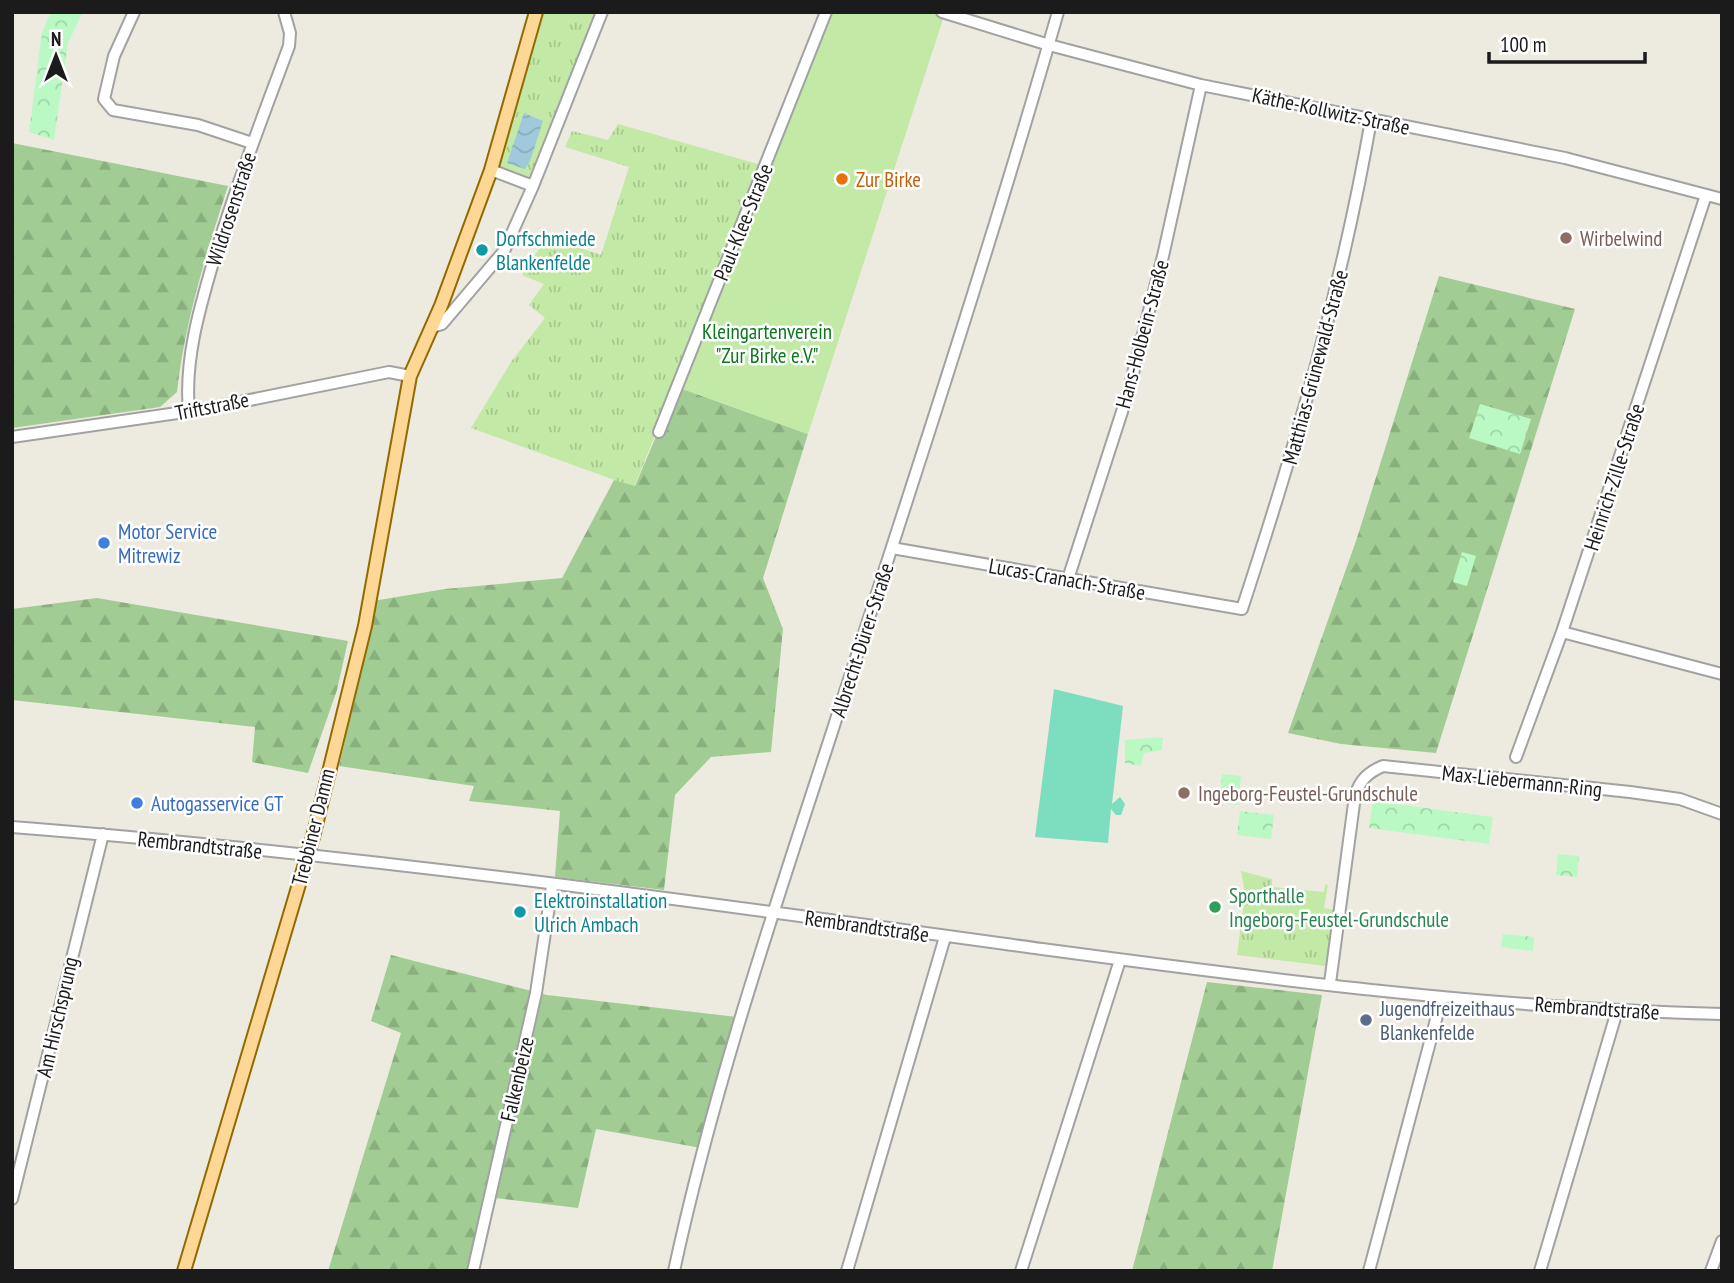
<svg xmlns="http://www.w3.org/2000/svg" width="1734" height="1283" viewBox="0 0 1734 1283" font-family="'PT Sans Narrow',sans-serif">
<style>
.grass{fill:url(#grass-tufts)}
.forest{fill:url(#forest-firs)}
.park{fill:url(#park-crowns)}
.garden{fill:#c2e9a5}
.pitch{fill:#7ddebf}
.water{fill:url(#water-waves)}
.lines{fill:none;stroke-linecap:round;stroke-linejoin:round}
.minor-casing{stroke:#a2a2a2;stroke-width:14}
.major-casing{stroke:#926b00;stroke-width:16}
.minor{stroke:#fff;stroke-width:10}
.major{stroke:#fcd796;stroke-width:12}
.food-dot{fill:#e8710a;stroke:#fff;stroke-width:2.5}
.education-dot{fill:#8d6e63;stroke:#fff;stroke-width:2.5}
.culture-dot{fill:#0f9aa8;stroke:#fff;stroke-width:2.5}
.shop-dot{fill:#3f7fe0;stroke:#fff;stroke-width:2.5}
.leisure-dot{fill:#2e9e5b;stroke:#fff;stroke-width:2.5}
.service-dot{fill:#5c6f8a;stroke:#fff;stroke-width:2.5}
.labels{text-anchor:middle;dominant-baseline:central;stroke-width:5;stroke-linejoin:round;paint-order:stroke}
.street-label{font-size:21px;fill:#1b1b1b;stroke:#fff}
.food-label{font-size:21px;fill:#c56008;stroke:#fff;text-anchor:start}
.culture-label{font-size:21px;fill:#0d838f;stroke:#fff;text-anchor:start}
.education-label{font-size:21px;fill:#785e54;stroke:#fff;text-anchor:start}
.park-label{font-size:21px;fill:#0a781b;stroke:#fff}
.shop-label{font-size:21px;fill:#366cbe;stroke:#fff;text-anchor:start}
.leisure-label{font-size:21px;fill:#27864d;stroke:#fff;text-anchor:start}
.service-label{font-size:21px;fill:#4e5e75;stroke:#fff;text-anchor:start}
</style>
<defs>
<pattern id="grass-tufts" width="24" height="20" patternUnits="userSpaceOnUse" patternTransform="scale(1.75)"><rect width="24" height="20" fill="#c2e9a5"/><path d="M3 7l-1-3M5 7V3M7 7l1-3M15 17l-1-3M17 17v-4M19 17l1-3" fill="none" stroke="#a6c78d"/></pattern>
<pattern id="forest-firs" width="22" height="20" patternUnits="userSpaceOnUse" patternTransform="scale(1.75)"><rect width="22" height="20" fill="#a1cd94"/><path d="M5 1l3.5 6h-7zM16 11l3.5 6h-7z" fill="#8aaf7f"/></pattern>
<pattern id="park-crowns" width="20" height="18" patternUnits="userSpaceOnUse" patternTransform="scale(1.75)"><rect width="20" height="18" fill="#bbf9c4"/><path d="M2 6a3 3 0 1 1 6 0M12 15a3 3 0 1 1 6 0" fill="none" stroke="#a0d5a8"/></pattern>
<pattern id="water-waves" width="16" height="10" patternUnits="userSpaceOnUse" patternTransform="scale(1.75)"><rect width="16" height="10" fill="#a0cadc"/><path d="M0 5q4-4 8 0t8 0" fill="none" stroke="#89adbc"/></pattern>
</defs>
<rect width="100%" height="100%" fill="#edeae0"/>
<!-- grass -->
<path class="grass" d="M536,12H601L533,186L491,170Z
M618,124L765,166L634,487L471,428L511,362L545,318L529,305L544,284L522,275L547,237L601,255L629,167L565,147L572,131L608,140Z
M1241,871L1272,879V887L1324,892L1325,884L1328,885L1324,908L1334,910L1326,966L1237,955L1245,893Z"/>
<!-- forest -->
<path class="forest" d="M12,143L228,186C206,254 185,321 177,392L160,407L12,428Z
M1439,276L1575,309L1436,753L1341,744L1288,733L1357,538Z
M677,387L808,434L763,578L783,629L771,752L711,757L675,795L664,890L555,877L560,811L469,801L474,786L339,766L363,663L373,601L445,589L562,578L614,480L635,486Z
M97,598L348,641L337,690L308,773L252,762L255,727L12,700V609Z
M391,955L547,995L737,1017L701,1148L596,1129L578,1208L495,1198L478,1271H328L401,1033L371,1021Z
M1207,982L1322,995L1272,1271H1132Z"/>
<!-- park -->
<path class="park" d="M51,12H83L68,43L54,140L29,132L42,32Z
M1480,404L1531,419L1520,454L1469,438Z
M1462,552L1476,556L1467,586L1453,582Z
M1163,737L1162,750L1144,753L1141,766L1125,763V740Z
M1222,774L1241,776L1238,805L1220,803Z
M1373,801L1493,817L1489,844L1369,828Z
M1240,811L1274,815L1271,839L1237,835Z
M1558,854L1579,856L1577,877L1556,875Z
M1503,934L1534,937L1533,951L1501,947Z"/>
<!-- garden -->
<path class="garden" d="M826,12L945,13L808,434L677,387Z"/>
<!-- pitch -->
<path class="pitch" d="M1054,689L1123,706L1112,804L1120,797L1125,804L1121,815H1116L1111,809L1108,843L1035,837Z"/>
<!-- water -->
<path class="water" d="M524,113L543,121L530,161L525,169L507,163Z"/>
<g class="lines">
<defs>
<path id="minor" d="M134,12L114,56L104,99L113,110L198,125L252,143
M942,12L1049,45L1201,85L1565,158L1722,199
M491,170L533,186
M432,327L442,324L504,251L533,186L602,12
M189,411C184,360 200,307 214,259C236,186 263,116 289,46L290,33L284,12
M659,432L826,12
M12,437L205,409L389,372L410,376
M892,548L1242,609C1296,444 1341,291 1371,120
M1068,579L1128,393L1163,256L1201,85
M1562,632L1722,674
M1516,757L1562,632L1706,195
M12,827C357,854 700,902 1042,949C1267,979 1495,1009 1722,1014
M1330,983L1355,796C1360,780 1367,773 1383,766L1630,792L1680,799L1722,814
M12,1199L103,834
M473,1271L536,993L552,886
M674,1271C713,1090 773,913 830,738C908,497 988,256 1058,12
M847,1271L945,937
M1021,1271L1120,960
M1369,1271L1442,997
M1540,1271L1617,1011
M1711,1271L1722,1241"/>
<path id="major" d="M184,1271L313,837L365,626L410,376L441,306L491,170L536,12"/>
</defs>
<!-- minor casing -->
<use href="#minor" class="minor-casing"/>
<!-- major casing -->
<use href="#major" class="major-casing"/>
<!-- minor -->
<use href="#minor" class="minor"/>
<!-- major -->
<use href="#major" class="major"/>
</g>
<!-- markers -->
<circle class="food-dot" cx="842" cy="179" r="7"/>
<g class="education-dot">
<circle cx="1566" cy="238" r="7"/>
<circle cx="1184" cy="793" r="7"/>
</g>
<g class="culture-dot">
<circle cx="482" cy="250" r="7"/>
<circle cx="520" cy="912" r="7"/>
</g>
<g class="shop-dot">
<circle cx="104" cy="543" r="7"/>
<circle cx="137" cy="803" r="7"/>
</g>
<circle class="leisure-dot" cx="1215" cy="907" r="7"/>
<circle class="service-dot" cx="1366" cy="1020" r="7"/>
<g class="labels">
<!-- street labels -->
<g class="street-label">
<text transform="translate(1331 111) rotate(12)">Käthe-Kollwitz-Straße</text>
<text transform="translate(231 209) rotate(-72)">Wildrosenstraße</text>
<text transform="translate(743 222) rotate(-68)">Paul-Klee-Straße</text>
<text transform="translate(1142 334) rotate(-75)">Hans-Holbein-Straße</text>
<text transform="translate(1315 367) rotate(-75)">Matthias-Grünewald-Straße</text>
<text transform="translate(212 406) rotate(-11)">Triftstraße</text>
<text transform="translate(1614 477) rotate(-72)">Heinrich-Zille-Straße</text>
<text transform="translate(1067 579) rotate(10)">Lucas-Cranach-Straße</text>
<text transform="translate(862 640) rotate(-72)">Albrecht-Dürer-Straße</text>
<text transform="translate(1522 781) rotate(6)">Max-Liebermann-Ring</text>
<text transform="translate(313 827) rotate(-76)">Trebbiner Damm</text>
<text transform="translate(200 845) rotate(6)">Rembrandtstraße</text>
<text transform="translate(867 926) rotate(8)">Rembrandtstraße</text>
<text transform="translate(1597 1008) rotate(4)">Rembrandtstraße</text>
<text transform="translate(57 1017) rotate(-77)">Am Hirschsprung</text>
<text transform="translate(517 1079) rotate(-77)">Falkenbeize</text>
</g>
<!-- food labels -->
<g class="food-label">
<text x="856" y="179">Zur Birke</text>
</g>
<!-- culture labels -->
<g class="culture-label">
<text x="496" y="238">Dorfschmiede<tspan x="496" dy="24">Blankenfelde</tspan></text>
<text x="534" y="900">Elektroinstallation<tspan x="534" dy="24">Ulrich Ambach</tspan></text>
</g>
<!-- education labels -->
<g class="education-label">
<text x="1580" y="238">Wirbelwind</text>
<text x="1198" y="793">Ingeborg-Feustel-Grundschule</text>
</g>
<!-- park labels -->
<g class="park-label">
<text x="767" y="331">Kleingartenverein<tspan x="767" dy="24">"Zur Birke e.V."</tspan></text>
</g>
<!-- shop labels -->
<g class="shop-label">
<text x="118" y="531">Motor Service<tspan x="118" dy="24">Mitrewiz</tspan></text>
<text x="151" y="803">Autogasservice GT</text>
</g>
<!-- leisure labels -->
<g class="leisure-label">
<text x="1229" y="895">Sporthalle<tspan x="1229" dy="24">Ingeborg-Feustel-Grundschule</tspan></text>
</g>
<!-- service labels -->
<g class="service-label">
<text x="1380" y="1008">Jugendfreizeithaus<tspan x="1380" dy="24">Blankenfelde</tspan></text>
</g>
</g>
<!-- border -->
<rect width="1734" height="1283" fill="none" stroke="#1b1b1b" stroke-width="28"/>
<!-- north arrow -->
<g transform="translate(56 56)" stroke="#ffffff" stroke-width="5" paint-order="stroke">
<path d="M0-5L12 26L0 18L-12 26Z" fill="#1b1b1b"/>
<text y="-10" font-size="19" font-weight="bold" text-anchor="middle" fill="#1b1b1b">N</text>
</g>
<!-- scale -->
<path d="M1489 52v10h156v-10" fill="none" stroke="#1b1b1b" stroke-width="3.5"/>
<text x="1500" y="52" font-size="21" fill="#1b1b1b" stroke="#ffffff" stroke-width="5" paint-order="stroke">100 m</text>
</svg>
